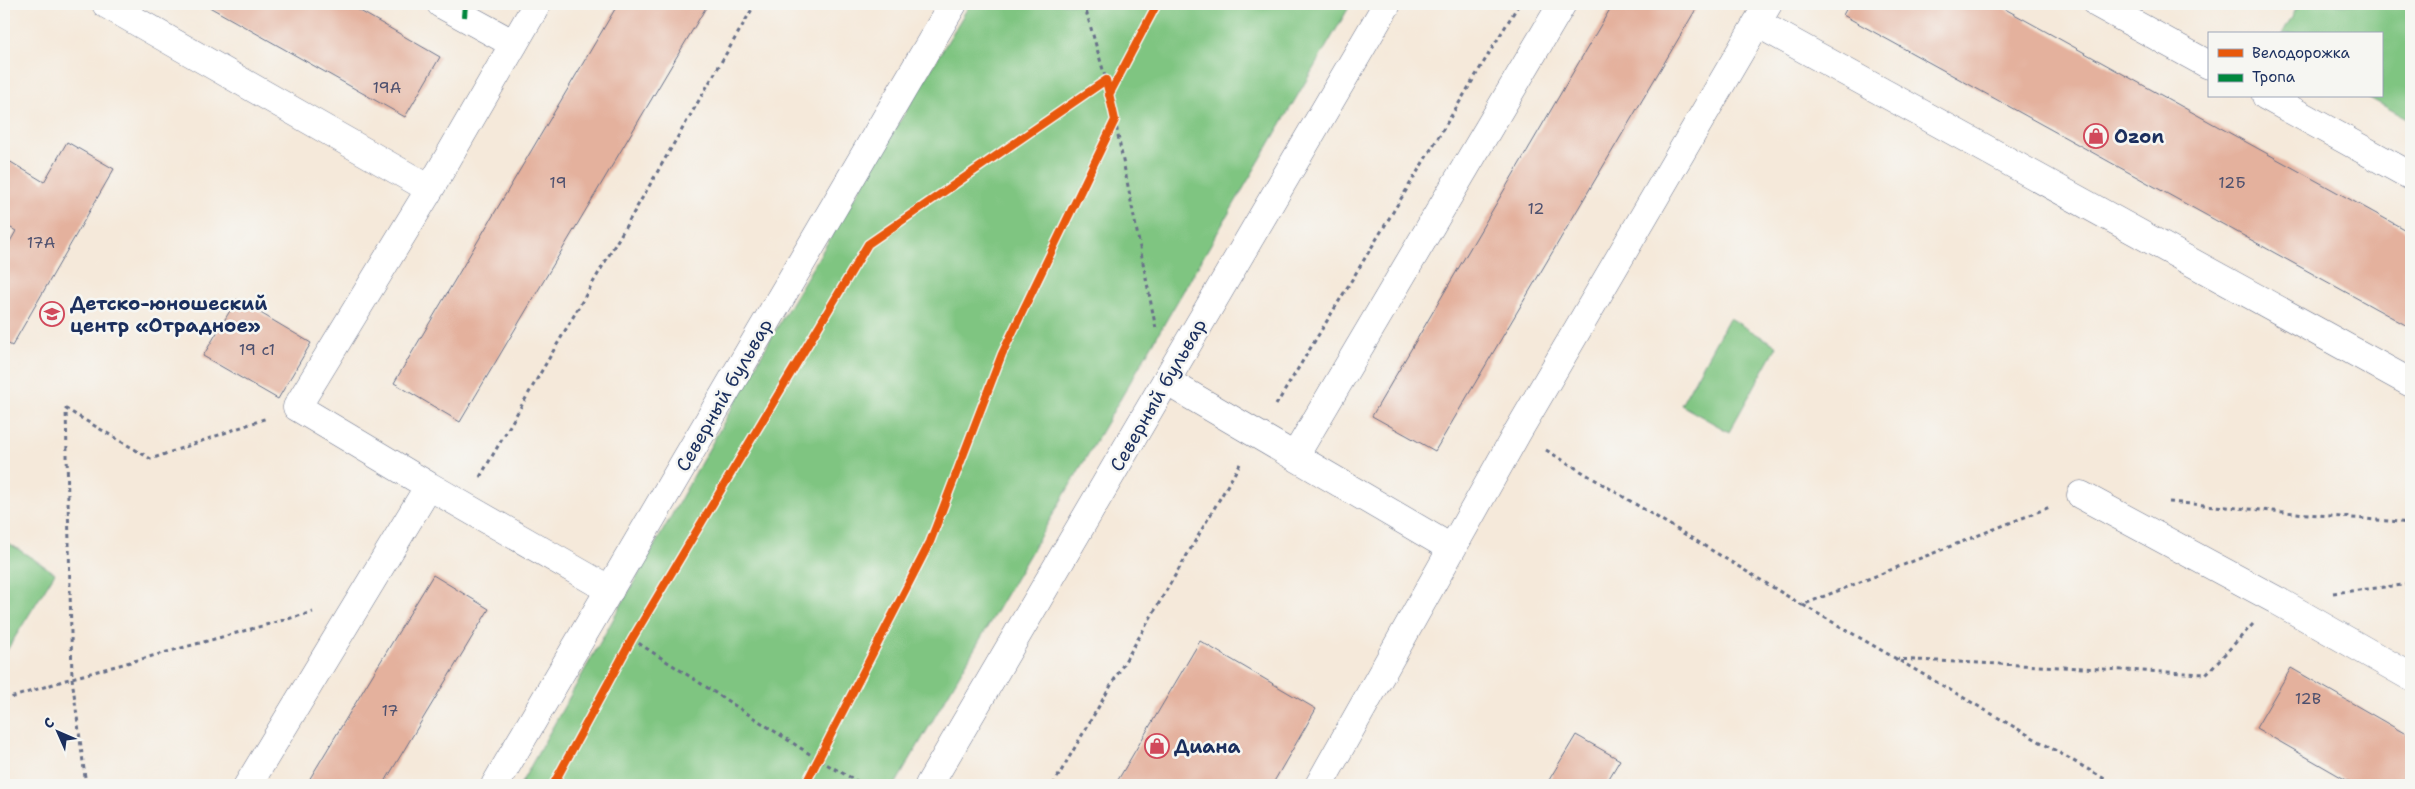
<svg xmlns="http://www.w3.org/2000/svg" width="2415" height="789" viewBox="0 0 2415 789" font-family="'Shantell Sans',sans-serif">
<style>
.green{fill:#7fc581;stroke:#4d7a70}
.building{fill:#e4b19d}
.lines{fill:none;stroke-linecap:round;stroke-linejoin:round}
.minor-casing{stroke:#677089;stroke-width:29}
.major-casing{stroke:#677089;stroke-width:29}
.path{stroke:#677089;stroke-width:3;stroke-dasharray:4 4;stroke-linecap:butt}
.minor{stroke:#fff;stroke-width:28}
.major{stroke:#fff;stroke-width:28}
.quiet{stroke:#00873e;stroke-width:6;stroke-dasharray:12 6;stroke-linecap:butt}
.cycleway-casing{stroke:#f6f6f2;stroke-width:11}
.cycleway{stroke:#e8590c;stroke-width:8}
.labels{text-anchor:middle;dominant-baseline:central;stroke-width:5;stroke-linejoin:round;paint-order:stroke}
.number-label{font-size:16px;fill:#4d506e}
.poi-label{font-size:19px;font-weight:bold;fill:#1b2f5e;stroke:#f6f6f2;text-anchor:start}
.street-label{font-size:19px;fill:#1b2f5e;stroke:#f6f6f2}
</style>
<rect width="100%" height="100%" fill="#f6f6f2"/>
<filter id="ink" filterUnits="userSpaceOnUse"><feTurbulence type="fractalNoise" baseFrequency=".02" numOctaves="2"/><feDisplacementMap in="SourceGraphic" scale="10" xChannelSelector="R" yChannelSelector="G"/><feConvolveMatrix kernelMatrix="1 2 1 2 8 2 1 2 1" color-interpolation-filters="sRGB"/></filter>
<filter id="wash" filterUnits="userSpaceOnUse"><feTurbulence type="fractalNoise" baseFrequency=".0096" numOctaves="4" result="noise"/><feDisplacementMap in="SourceGraphic" scale="20" xChannelSelector="R" yChannelSelector="G"/><feGaussianBlur stdDeviation="1.12" result="paint"/><feColorMatrix in="noise" values="0 0 0 0 0 0 0 0 0 0 0 0 0 0 0 0 0 1.4 0 .05"/><feComposite in="paint" operator="in"/></filter>
<g filter="url(#wash)">
<rect width="100%" height="100%" fill="#f5e9da"/>
<!-- green -->
<path class="green" d="M970,4H1351L895,785H520L783,317Z
M2299,4H2411V121L2366,96H2381V34H2282Z
M1729,318L1777,346L1729,432L1681,405Z
M4,540L55,573L4,655Z"/>
<g id="blocks">
<!-- building -->
<path class="building" d="M204,4H348L440,57L405,117Z
M618,4H708L460,422L394,383Z
M1613,4H1699L1435,451L1372,416Z
M1849,4H1996L2411,233V328L1843,15Z
M67,142L114,169L12,346L4,341V252L16,231L4,224V158L44,182Z
M237,299L311,343L278,399L203,356Z
M433,575L489,609L383,785H306Z
M1200,641L1316,709L1272,785H1115Z
M2291,668L2411,737V785H2355L2256,728Z
M1576,735L1620,760L1605,785H1546Z"/>
</g>
</g>
<g filter="url(#ink)">
<use href="#blocks" fill-opacity="0" stroke="#677089" stroke-width="1"/>
<g class="lines">
<defs>
<path id="minor" d="M106,4L430,189
M441,4L514,44
M2098,4L2209,65
M1757,23L2411,383
M2266,96L2411,176
M1166,381L1451,548
M1295,456L1562,4
M429,486L297,407L430,189L537,4
M2081,495L2276,600L2411,677
M248,785L429,486L610,590
M1319,785L1517,433L1768,4"/>
<path id="major" d="M495,785L953,4
M929,785L1387,4"/>
</defs>
<!-- minor casing -->
<use href="#minor" class="minor-casing"/>
<!-- major casing -->
<use href="#major" class="major-casing"/>
<!-- path -->
<path class="path" d="M1084,4L1106,80
M1115,120L1156,329
M1276,405L1519,4
M1546,450L1802,605L2050,507
M480,477L755,4
M2169,502L2411,523
M2333,593L2411,584
M1803,605L2115,785
M632,639L819,760L864,785
M1895,659L2206,674L2253,624
M4,700L72,678L313,612
M86,785L72,678L66,409L151,459L267,418
M1053,785L1240,464"/>
<!-- minor -->
<use href="#minor" class="minor"/>
<!-- major -->
<use href="#major" class="major"/>
<!-- quiet -->
<path class="quiet" d="M464,17L465,4"/>
<defs>
<path id="cycleway" d="M1109,95L1157,4
M553,785L632,639L868,244L1106,80L1115,120L1002,354L930,542L805,785"/>
</defs>
<!-- cycleway casing -->
<use href="#cycleway" class="cycleway-casing"/>
<!-- cycleway -->
<use href="#cycleway" class="cycleway"/>
</g>
</g>
<!-- icons -->
<defs>
<symbol id="shop-ring" viewBox="-11 -11 22 22"><circle r="9.5" fill="#f6f6f2" stroke="#d1495b" stroke-width="1.5"/><path d="M-5-2.5h2.3a2.7 3.5 0 0 1 5.4 0H5L5.5 6h-11ZM-1.5-2.5h3a1.5 2.3 0 0 0-3 0Z" fill="#d1495b"/></symbol>
<symbol id="school-ring" viewBox="-11 -11 22 22"><circle r="9.5" fill="#f6f6f2" stroke="#d1495b" stroke-width="1.5"/><path d="M0-5L7-2L0 1L-7-2ZM-4 1L0 2.5L4 1V4Q0 6-4 4Z" fill="#d1495b"/></symbol>
</defs>
<g fill-rule="evenodd">
<use href="#shop-ring" x="2082" y="122" width="28" height="28"/>
<use href="#school-ring" x="38" y="300" width="28" height="28"/>
<use href="#shop-ring" x="1143" y="732" width="28" height="28"/>
</g>
<g class="labels">
<!-- number labels -->
<g class="number-label">
<text x="387" y="87">19А</text>
<text x="558" y="182">19</text>
<text x="2232" y="182">12Б</text>
<text x="1536" y="208">12</text>
<text x="41" y="242">17А</text>
<text x="257" y="349">19 с1</text>
<text x="2308" y="698">12В</text>
<text x="390" y="710">17</text>
</g>
<!-- poi labels -->
<g class="poi-label">
<text x="2114" y="136">Ozon</text>
<text x="70" y="303">Детско-юношеский<tspan x="70" dy="22">центр «Отрадное»</tspan></text>
<text x="1174" y="746">Диана</text>
</g>
<!-- street labels -->
<g class="street-label">
<text transform="translate(724 395) rotate(-60)">Северный бульвар</text>
<text transform="translate(1158 395) rotate(-60)">Северный бульвар</text>
</g>
</g>
<!-- margin -->
<rect width="2415" height="789" fill="none" stroke="#f6f6f2" stroke-width="20"/>
<!-- legend -->
<rect x="2208" y="32" width="175" height="65" fill="#f6f6f2" stroke="#9ea6b7"/>
<rect x="2218" y="49" width="25" height="8" fill="#e8590c" stroke="#9ea6b7"/>
<text x="2252" y="58" font-size="15" fill="#1b2f5e">Велодорожка</text>
<rect x="2218" y="74" width="25" height="8" fill="#00873e" stroke="#9ea6b7"/>
<text x="2252" y="82" font-size="15" fill="#1b2f5e">Тропа</text>
<!-- north arrow -->
<g transform="translate(58 732) rotate(315)" stroke="#f6f6f2" stroke-width="4" paint-order="stroke">
<path d="M0-4L9 19L0 12L-9 19Z" fill="#1b2f5e"/>
<text y="-8" font-size="14" font-weight="bold" text-anchor="middle" fill="#1b2f5e">С</text>
</g>
</svg>
